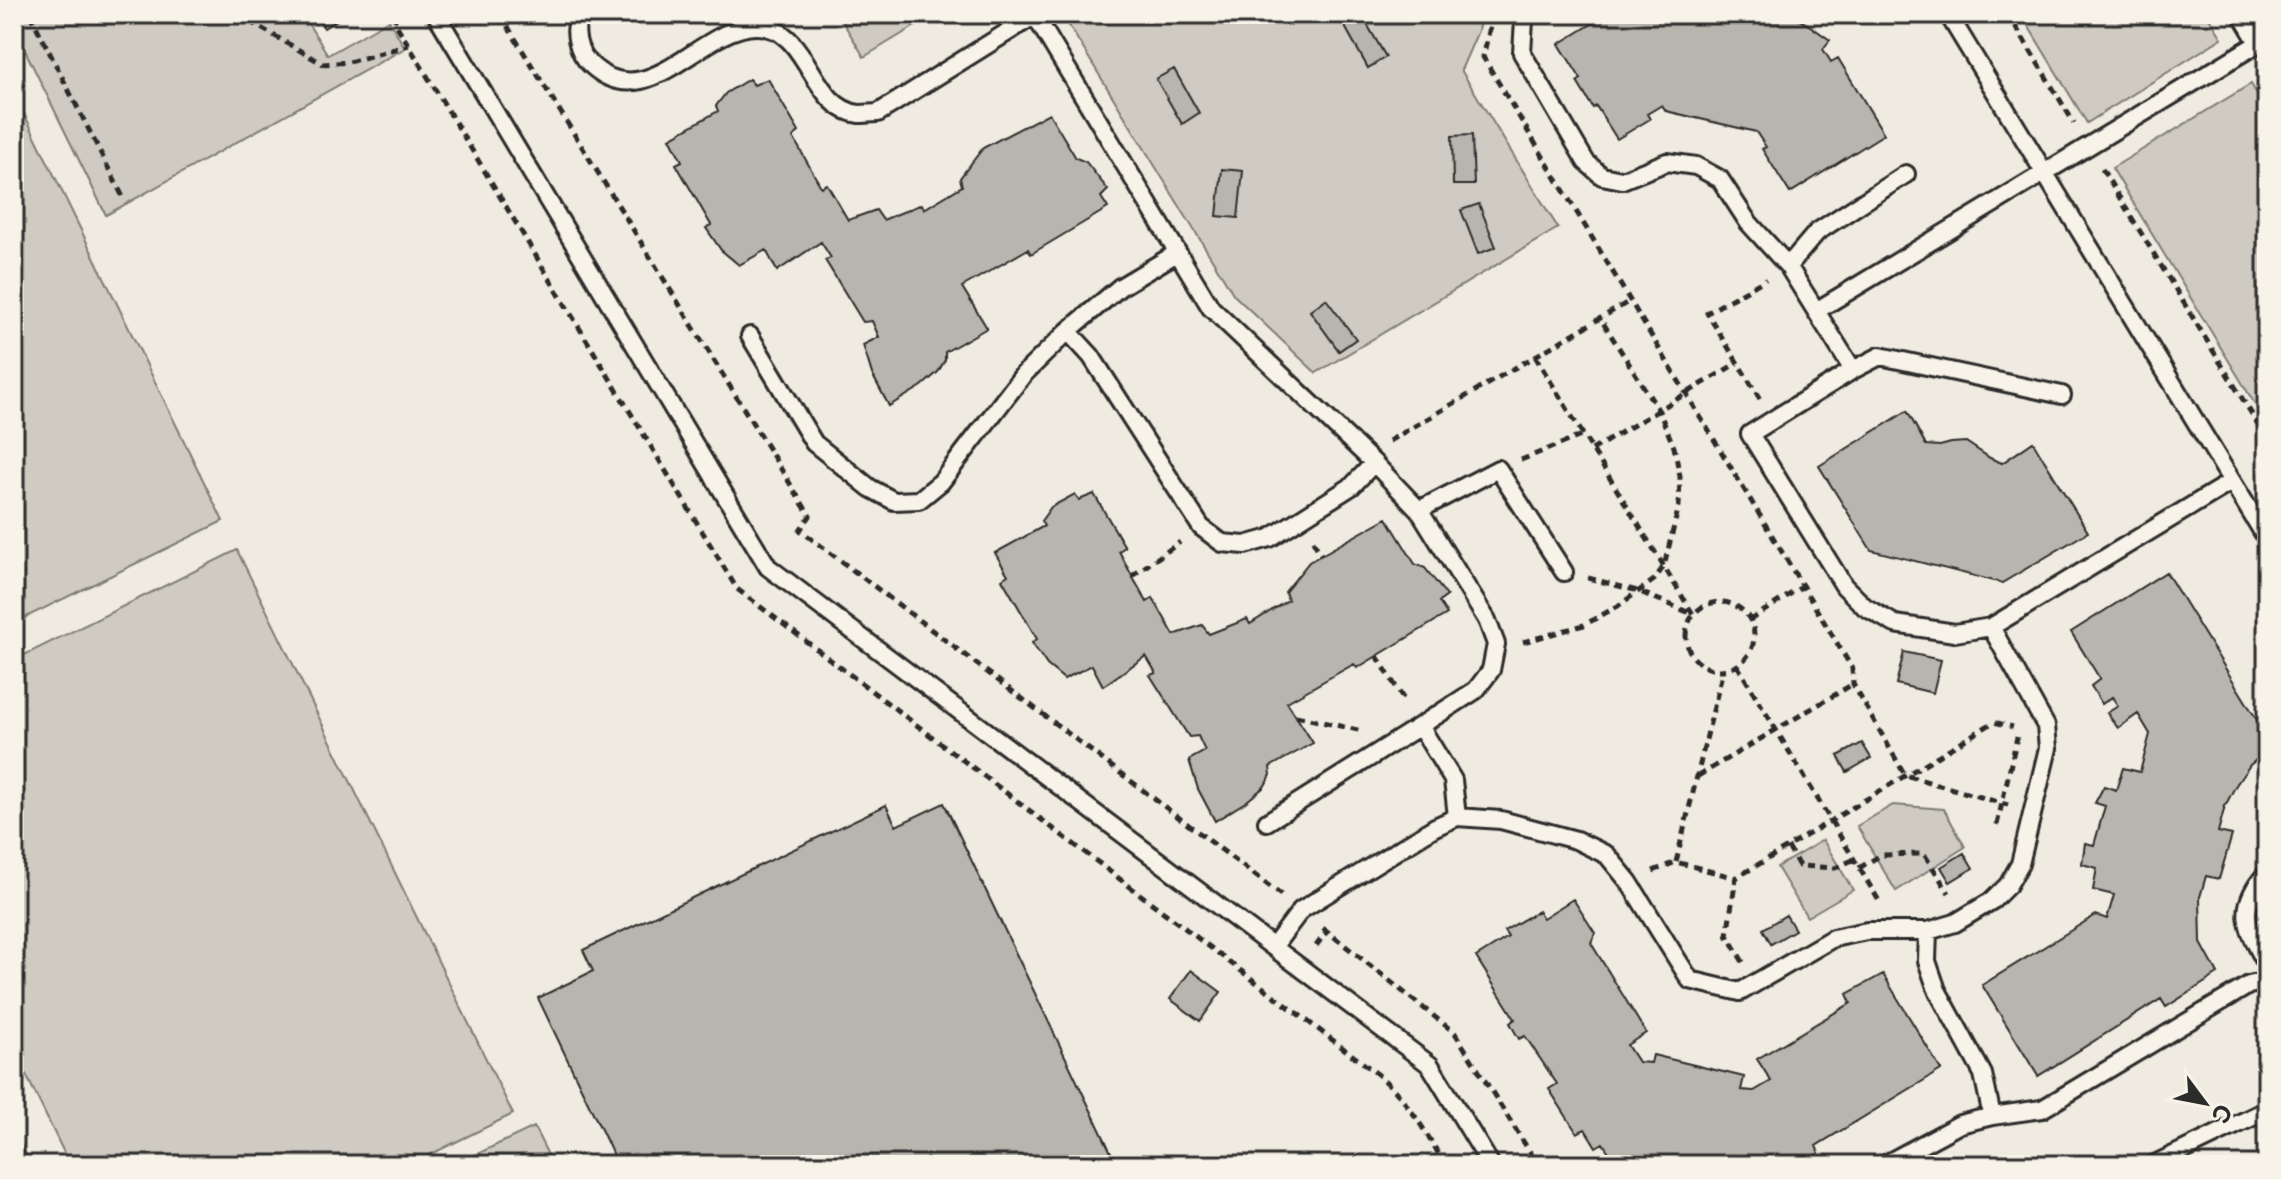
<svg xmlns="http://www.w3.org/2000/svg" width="2281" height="1179" viewBox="0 0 2281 1179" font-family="'Playpen Sans',sans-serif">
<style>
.green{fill:#cfcbc2;stroke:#7d7b76;stroke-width:2}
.building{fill:#b8b5ae;stroke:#2b2b2b;stroke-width:2}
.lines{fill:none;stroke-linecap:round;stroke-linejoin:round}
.service-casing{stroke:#2b2b2b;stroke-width:22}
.tertiary-casing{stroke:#2b2b2b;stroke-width:46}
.path{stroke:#2b2b2b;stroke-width:5;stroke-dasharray:8 6;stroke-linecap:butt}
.service{stroke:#f7f3e8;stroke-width:16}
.tertiary{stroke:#f7f3e8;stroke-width:40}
</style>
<rect width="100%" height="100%" fill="#efebe0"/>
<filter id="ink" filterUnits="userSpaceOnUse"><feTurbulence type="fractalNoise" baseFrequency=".0125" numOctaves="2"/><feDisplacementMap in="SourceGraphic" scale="16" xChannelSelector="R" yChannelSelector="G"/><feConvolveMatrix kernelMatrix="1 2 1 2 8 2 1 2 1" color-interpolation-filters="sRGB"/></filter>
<g filter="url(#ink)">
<!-- green -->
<path class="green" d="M14,14H302L328,55L389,20L405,48L106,215L14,28Z
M838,14H935L864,57Z
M1062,14H1481L1478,31L1461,70L1558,228L1316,373L1234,295Z
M2021,14H2207L2222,38L2087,123Z
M2251,84L2267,111V424L2112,168Z
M14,93L223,521L14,623Z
M237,550L513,1114L409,1165H70L14,1050V660Z
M1893,805L1944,809L1965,847L1896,891L1857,826Z
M1823,840L1853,890L1807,917L1777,867Z
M534,1127L553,1165H454Z
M14,1130L31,1165H14Z"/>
<!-- building -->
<path class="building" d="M315,14H347L324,28Z
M1358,14H1361L1386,57L1368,68L1343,23Z
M1608,14H1623L1625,16L1629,14H1789L1809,25L1830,40L1823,49L1831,62L1838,58L1884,134L1790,193L1762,149L1766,147L1756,132L1666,111L1662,105L1647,114L1650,119L1617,139L1596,106L1593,108L1577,82L1581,79L1559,44Z
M1174,69L1199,113L1182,124L1156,79Z
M749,79L754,85L768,79L799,132L793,137L821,187L827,184L848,220L876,210L883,220L922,204L924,209L962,186L960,178L983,148L1049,113L1076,158L1086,162L1108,190L1101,197L1108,208L1031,254L1028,249L962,287L987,328L945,352V360L938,372L922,386L889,406L872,374L863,345L879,337L872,321L863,322L825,260L831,258L821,242L777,271L766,250L739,265L721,250L706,228L711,225L676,164L682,161L670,138L718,111L716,106L726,93Z
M1472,135L1474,185H1453L1452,136Z
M1222,169L1243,171L1238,218L1217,216Z
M1479,204L1496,247L1478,254L1461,210Z
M1326,299L1356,339L1339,351L1310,311Z
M1907,411L1926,445L1940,446L1951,443L1966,442L1990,458L2002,463L2033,442L2088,532L2002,583L1871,550L1819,466Z
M1075,494L1079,500L1094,494L1125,547L1119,551L1132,576L1147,602L1153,598L1174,635L1202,625L1209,634L1247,619L1250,624L1288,600L1285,592L1309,562L1387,518L1415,564L1425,568L1447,596L1439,602L1447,614L1357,668L1354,664L1287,702L1313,743L1270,767L1271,775L1264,787L1247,801L1215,821L1198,789L1189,760L1205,751L1198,736L1189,737L1150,675L1156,673L1146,656L1103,686L1092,665L1064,679L1047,665L1032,643L1037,639L1002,579L1008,575L995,553L1044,526L1041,521L1051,507Z
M2166,572L2267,736V751L2250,765L2236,785L2225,806L2218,832L2232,835L2219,879L2206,876L2200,897L2201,943L2218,974L2166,1007L2161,999L2038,1076L1982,985L2096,915L2107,919L2114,895L2093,890L2097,868L2082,864L2085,843L2094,845L2105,806L2095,803L2104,786L2116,790L2123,768L2140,772L2150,734L2138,714L2118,728L2107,713L2118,706L2112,697L2102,704L2091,686L2100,679L2071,632Z
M1904,652L1941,660L1933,693L1896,684Z
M1862,743L1871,758L1847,772L1838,756Z
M944,803L1117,1165H618L538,998L593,971L583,950L886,805L896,826Z
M1964,853L1973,868L1950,882L1941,867Z
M1573,899L1595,933L1591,943L1646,1033L1627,1045L1638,1062L1651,1063L1653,1055L1744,1077L1741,1090L1754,1091L1771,1081L1757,1059L1851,1003L1847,994L1883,974L1941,1070L1816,1146L1819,1153L1799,1165H1625L1615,1162L1603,1143L1596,1147L1585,1129L1577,1133L1549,1089L1557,1084L1525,1036L1519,1039L1515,1032L1510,1023L1515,1019L1476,957L1508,937L1504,931L1538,911L1543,918Z
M1786,915L1795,930L1771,944L1763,929Z
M1191,970L1221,992L1200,1021L1170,999Z"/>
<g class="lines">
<defs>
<path id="service" d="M436,14L768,567L1430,1065L1491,1165
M579,14C573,32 577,51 590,64C647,119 699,27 756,26C810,26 809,108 859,114C865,114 872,113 878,113L1035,15
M1034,14L1211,308L1374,463L1419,510L1487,620L1496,644L1491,670L1476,690L1420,726L1453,780L1457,817
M1527,14L1524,20L1522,53L1586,162L1602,176L1622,180L1667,162L1696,166L1720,179L1748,222L1788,266L1816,311
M1948,14L2267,539
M1788,266L1817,232L1906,174
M1068,331L1091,356L1201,527L1222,543L1245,545L1270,538L1352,486L1374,463
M750,336L814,443L870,488L894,501L919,500L941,482L1023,375L1068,331L1120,287L1177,253
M1853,370L1880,356L2062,395
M2231,482L1991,627L1955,633L1895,624L1865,607L1844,586L1750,434L1853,370L1816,311L2267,38
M1419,510L1498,469L1564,572
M1267,822L1420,726
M2267,873C2235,908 2247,928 2267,965
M1928,931L1927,961L1937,990L1983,1074L1992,1116
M1274,946L1301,910L1435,827L1457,817L1501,820L1576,840L1607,855L1629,882L1690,980L1740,992L1833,938L1867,931H1928L1955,923L1993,900L2008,885L2020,864L2048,748L2046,726L1991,627
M1884,1165L1960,1124L1992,1116L2042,1109L2249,985L2267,981
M2153,1165L2267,1110"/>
<path id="tertiary" d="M2255,14L2267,34"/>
</defs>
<!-- service casing -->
<use href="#service" class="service-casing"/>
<!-- tertiary casing -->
<use href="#tertiary" class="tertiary-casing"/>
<!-- path -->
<path class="path" d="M30,14L124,199
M237,14L323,64L349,62L409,45
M398,14L394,21L737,589L1376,1073C1407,1098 1425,1131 1445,1165
M500,14L810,516L800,530L1281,895
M1493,14L1483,57L1852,668L1853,684L1905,775L2008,805
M2008,14L2074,123
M2102,169L2267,439
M1535,356L1693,614
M1760,399L1707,313L1766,279
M1389,441L1630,301
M1592,450L1737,363
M1521,460L1583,435
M1313,541L1322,556
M1132,576L1180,542
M1588,578L1638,591L1692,614
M1686 636a34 34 0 1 1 68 0a34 34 0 1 1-68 0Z
M1750,620L1803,586
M1523,642L1584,625L1618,606L1654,580L1664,566L1679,506L1680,476L1674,447L1659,411L1600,318
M1377,656L1406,703
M1737,665L1881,904
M1296,716L1362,731
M1698,776L1853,684
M1997,825L2017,737
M1788,847L1799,866L1835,868L1855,859
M1676,862L1723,670
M1859,868L1881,855L1924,854L1949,893
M1653,871L1676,862L1736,878
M1323,928L1455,1033L1538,1165
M1316,946L1327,931
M1743,962L1727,935L1736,878L1994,722L2013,727"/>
<!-- service -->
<use href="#service" class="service"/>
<!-- tertiary -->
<use href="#tertiary" class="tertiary"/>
</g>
</g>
<!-- margin -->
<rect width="2281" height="1179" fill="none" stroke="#f7f3e8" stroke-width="48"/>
<rect x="24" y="24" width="2233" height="1131" fill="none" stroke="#2b2b2b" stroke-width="3" filter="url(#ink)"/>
<!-- north arrow -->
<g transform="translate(2205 1103) rotate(122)" stroke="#f7f3e8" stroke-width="6" paint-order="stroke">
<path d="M0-6L14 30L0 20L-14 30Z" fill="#2b2b2b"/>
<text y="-12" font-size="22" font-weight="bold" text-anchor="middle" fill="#2b2b2b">С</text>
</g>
</svg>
